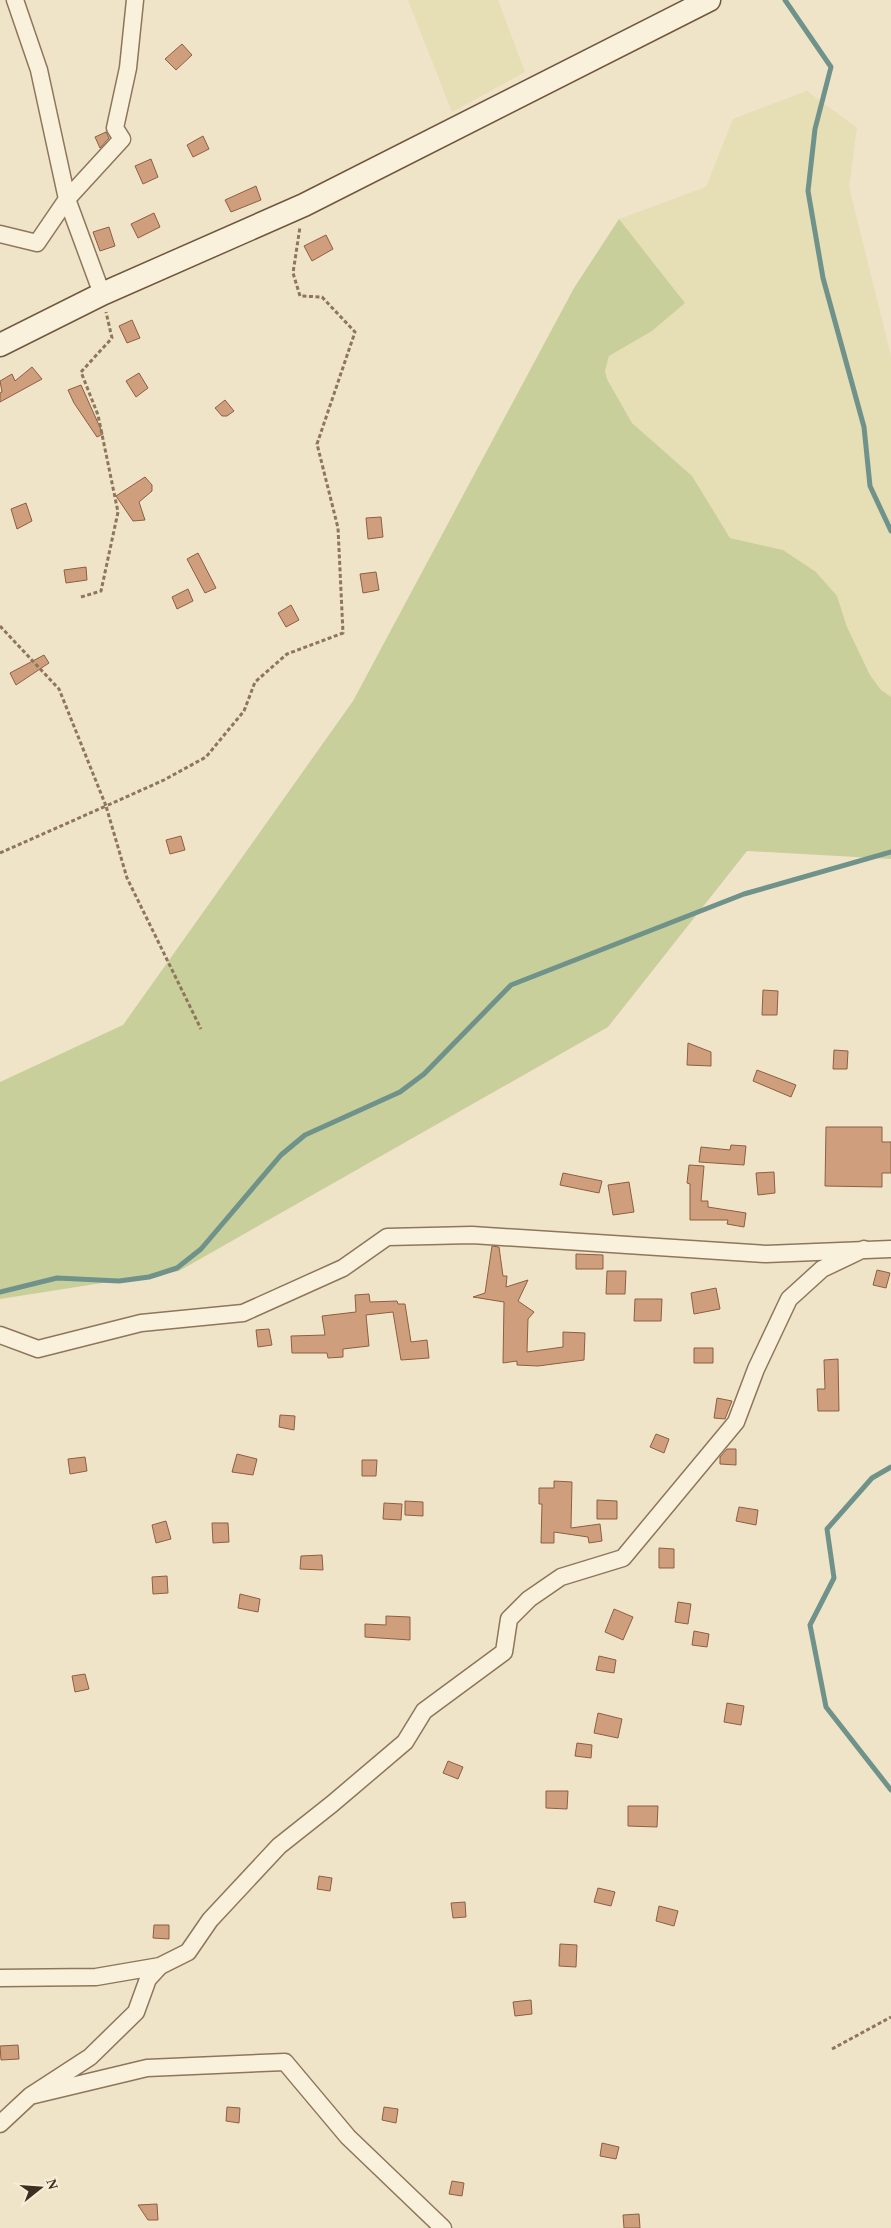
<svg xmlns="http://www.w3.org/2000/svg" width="891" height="2228" viewBox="0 0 891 2228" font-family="Georgia,serif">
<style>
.farmland{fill:#e6deb5}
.green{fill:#c9cf9b}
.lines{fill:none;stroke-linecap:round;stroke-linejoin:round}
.stream{stroke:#6f938a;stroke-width:5}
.building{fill:#cf9f7d;stroke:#8d5f41}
.minor-casing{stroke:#8d765c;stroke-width:19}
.secondary-casing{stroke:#6f573f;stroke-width:25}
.path{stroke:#8d765c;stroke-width:3;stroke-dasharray:4 2.5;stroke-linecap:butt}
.minor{stroke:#faf1dc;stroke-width:16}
.secondary{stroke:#faf1dc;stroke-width:22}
</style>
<rect width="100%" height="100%" fill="#f0e4c8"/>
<!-- farmland -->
<path class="farmland" d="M408,0H498L525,72L452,112Z
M807,91L857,128L849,187L891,356V697L881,690L870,675L847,627L837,596L816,572L783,550L730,538L691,476L632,423L607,379L605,371L609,356L652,331L685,303L619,219L706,187L733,119Z"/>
<!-- green -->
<path class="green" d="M619,219L685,303L652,331L609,356L605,371L607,379L632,423L692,476L730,538L783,550L816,572L837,596L847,627L870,675L881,690L891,697V859L747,851L608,1027L179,1271L0,1299V1082L123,1025L353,701L574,288Z"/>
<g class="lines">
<!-- stream -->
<path class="stream" d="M785,0L831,67L815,129L808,191L823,278L864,427L870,486L891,531
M0,1292L57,1278L119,1281L149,1277L177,1268L201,1249L281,1155L305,1135L400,1092L424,1074L511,985L744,894L891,852
M891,1467L872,1478L827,1529L834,1578L810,1625L826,1707L891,1790"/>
</g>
<!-- building -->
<path class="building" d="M182,44L192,55L176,70L165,59Z
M106,132L109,138L100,148L95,137Z
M203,136L209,149L193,157L187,145Z
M151,159L158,177L143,184L135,166Z
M256,186L261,200L231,212L225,200Z
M154,213L160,227L138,238L131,224Z
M109,227L115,246L100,251L93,232Z
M326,235L333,249L312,261L304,246Z
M132,320L140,338L127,343L119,326Z
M32,367L42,379L0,402V393L2,392L0,381L12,374L15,381Z
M139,373L148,388L136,397L126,381Z
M81,385L103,434L97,437L74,403L68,390Z
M225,400L234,411L227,416H222L215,408Z
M145,477L152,485V491L139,502L145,520L133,521L116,496Z
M26,503L32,521L17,529L11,509Z
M381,517L383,537L368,539L366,518Z
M198,553L216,588L205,593L187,559Z
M86,567L87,580L66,583L64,570Z
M376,572L379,590L363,593L360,574Z
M188,589L193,601L177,609L172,597Z
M291,605L299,620L286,627L278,613Z
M44,655L49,663L16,685L10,673Z
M181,836L185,850L170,854L166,840Z
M763,990L778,991L777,1015H762Z
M688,1043L711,1052V1066L687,1065Z
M834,1050L848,1051L847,1069H833Z
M757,1070L796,1085L791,1097L753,1081Z
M826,1127H882V1142H891V1173H882V1187L825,1186Z
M731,1145L746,1146L744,1165L699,1162L701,1147L730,1150Z
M689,1165L704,1166L701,1201H708V1207L746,1213L744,1227L727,1224L728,1220H690V1184L687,1183Z
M774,1172L775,1193L758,1195L756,1173Z
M563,1173L602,1181L599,1193L560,1185Z
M629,1182L634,1212L613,1215L608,1185Z
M492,1246L499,1247L503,1276H507L506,1287L528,1280L518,1301L534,1312L528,1319L527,1352L563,1347V1332L585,1333L584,1360L538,1366L517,1365V1361L503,1363L504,1302L473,1297L485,1293Z
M576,1254L603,1255V1269H576Z
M877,1270L890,1273L886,1288L873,1285Z
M607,1271H626L625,1294H606Z
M716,1288L720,1309L694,1314L691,1293Z
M369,1294L370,1302L397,1301L398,1304H405L411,1342L427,1340L429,1358L401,1360L393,1312L366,1315L369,1346L343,1349V1357L328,1358L327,1353H292L291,1336L325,1335L322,1316L356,1312L355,1295Z
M635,1299H662L661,1321H634Z
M269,1329L272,1345L258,1347L256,1330Z
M694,1348H713V1363H694Z
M838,1359L839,1411H818L817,1389H825L824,1360Z
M717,1398L732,1401L725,1419L714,1418Z
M280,1415L295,1416L294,1430L279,1427Z
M656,1434L669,1439L664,1453L650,1447Z
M727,1449H736V1465L720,1464V1457Z
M237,1454L257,1459L253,1475L232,1472Z
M85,1457L87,1471L70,1474L68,1459Z
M362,1460H377L376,1476H362Z
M554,1481L572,1482L571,1528L600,1524L602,1541L589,1543L588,1537L554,1532V1543H541L542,1504H539V1488H554Z
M597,1500L617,1501V1519H597Z
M405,1501L423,1502V1516L405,1515Z
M384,1503L402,1504L401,1520L383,1519Z
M739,1507L758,1510L756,1525L736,1521Z
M166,1521L171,1539L156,1543L152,1525Z
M212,1523H228L229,1542L213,1543Z
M659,1548L674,1549V1568H659Z
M322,1555L323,1570L300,1569L301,1556Z
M167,1576L168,1593L153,1594L152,1577Z
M240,1594L260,1599L258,1612L238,1608Z
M678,1602L691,1604L688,1624L675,1622Z
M614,1609L633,1617L623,1640L605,1632Z
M386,1616L410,1617V1640L365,1637V1624L386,1625Z
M694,1631L709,1634L707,1647L692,1645Z
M599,1656L616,1660L614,1673L596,1670Z
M85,1674L89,1689L75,1692L72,1676Z
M727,1703L744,1706L741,1725L724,1722Z
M598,1713L622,1719L618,1738L594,1733Z
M577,1743L592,1745L591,1758L575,1756Z
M448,1761L463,1767L458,1779L443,1773Z
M546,1791H568L567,1809L546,1808Z
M628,1806H658L657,1827L628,1826Z
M319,1876L332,1878L330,1891L317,1889Z
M598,1888L615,1892L611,1906L594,1902Z
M465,1902L466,1917L453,1918L451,1903Z
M659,1906L678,1911L674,1926L656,1921Z
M154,1925H169V1939L153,1938Z
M560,1944L577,1945L576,1967L559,1966Z
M531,2000L532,2014L515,2016L513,2002Z
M18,2045L19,2059L1,2060L0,2046Z
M227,2107L240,2108L239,2123L226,2121Z
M384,2107L398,2109L396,2123L382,2120Z
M602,2143L619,2147L616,2159L600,2156Z
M452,2181L464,2183L462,2196L449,2194Z
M157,2204L158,2220H148L138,2205Z
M639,2214L640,2228H624L623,2215Z"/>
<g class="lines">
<defs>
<path id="minor" d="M15,0L39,70L67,199L102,294
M0,234L37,243L67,199L122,139L115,128L128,68L135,0
M0,1335L38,1349L141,1323L243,1313L343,1268L387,1237L472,1235L766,1254L891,1249
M0,1978L96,1977L160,1966
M30,2096L90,2057L136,2012L148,1979L160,1966L188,1952L210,1920L279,1846L332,1804L405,1742L424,1711L504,1652L509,1619L529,1599L561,1577L623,1558L736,1422L756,1369L789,1299L822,1269L864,1249
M0,2124L30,2096L147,2068L285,2062L348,2137L443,2228"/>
<path id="secondary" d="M0,345L102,294L304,205L709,0"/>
</defs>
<!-- minor casing -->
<use href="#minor" class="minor-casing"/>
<!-- secondary casing -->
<use href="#secondary" class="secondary-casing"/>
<!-- path -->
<path class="path" d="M81,597L101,591L118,512L98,415L81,372L112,338L106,312
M0,626L59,689L106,806L164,780L206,757L244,711L255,682L287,654L343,633L338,528L317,444L355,332L322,297L300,296L293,273L300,227
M0,853L106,806L127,878L201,1029
M832,2049L891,2017"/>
<!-- minor -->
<use href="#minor" class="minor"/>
<!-- secondary -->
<use href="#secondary" class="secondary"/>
</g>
<!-- north arrow -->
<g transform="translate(40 2188) rotate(73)" stroke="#f7eed8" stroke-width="4" paint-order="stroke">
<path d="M0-4L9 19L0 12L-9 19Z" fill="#3d2e20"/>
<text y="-8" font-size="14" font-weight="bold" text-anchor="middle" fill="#3d2e20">N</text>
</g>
</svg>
